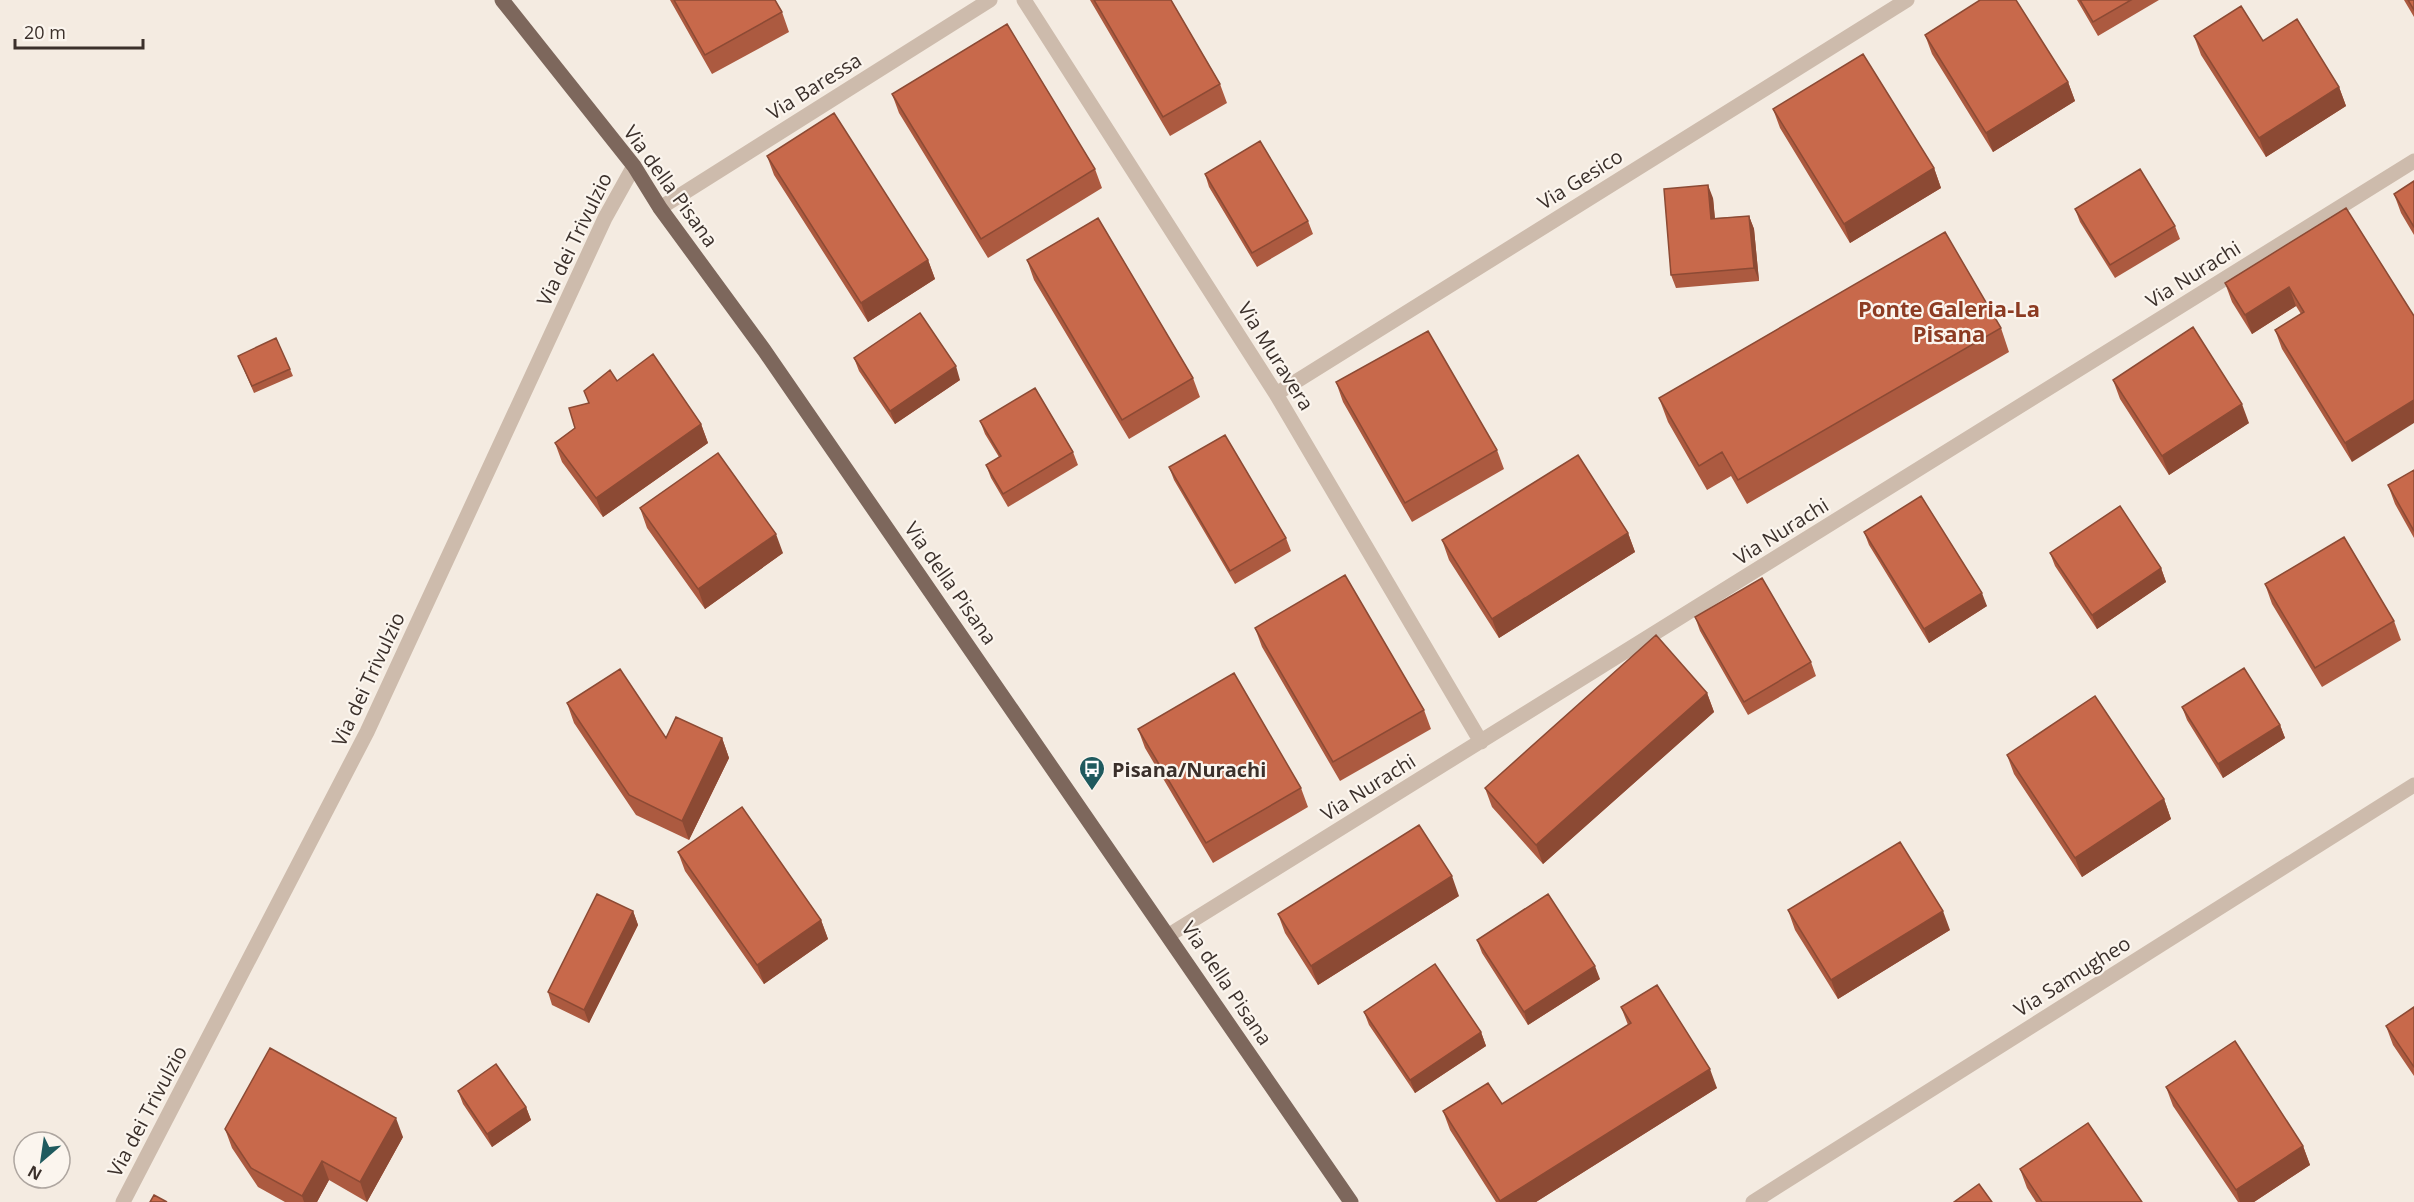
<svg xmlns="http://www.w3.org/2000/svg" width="2414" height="1202" viewBox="0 0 2414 1202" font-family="'Open Sans',sans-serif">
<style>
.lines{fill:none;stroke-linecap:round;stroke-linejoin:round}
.minor{stroke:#cdbbac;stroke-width:15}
.major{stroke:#7d675c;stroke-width:15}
.wall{fill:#ac5a40}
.shaded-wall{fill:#8c4a34}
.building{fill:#c8694b;stroke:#8c4a34;stroke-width:1.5}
.labels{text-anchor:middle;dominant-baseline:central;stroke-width:4.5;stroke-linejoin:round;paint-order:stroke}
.street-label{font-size:20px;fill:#3b302b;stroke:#fbf5ee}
.poi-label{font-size:20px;font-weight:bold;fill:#3b302b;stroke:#fbf5ee;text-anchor:start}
.quarter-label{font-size:22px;font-weight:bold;fill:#8c3b22;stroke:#fbf5ee}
</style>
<rect width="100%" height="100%" fill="#f4ebe1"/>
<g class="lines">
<!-- minor -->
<path class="minor" d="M1024,0L1276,394L1481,742
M660,208L990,0
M1276,394L1907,0
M1169,935L2414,161
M123,1202L367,732L605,218L634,166
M1753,1202L2414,785"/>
<!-- major -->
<path class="major" d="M502,0L634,166L660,208L764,350L1351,1202"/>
</g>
<!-- wall -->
<path class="wall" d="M670,0H775L782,12L789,32L712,74Z
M1090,0H1171L1220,84L1227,103L1170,136Z
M2077,0H2159L2098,36Z
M2404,0H2414V17Z
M1925,35L2068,82L2075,101L1993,152L1932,54Z
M2194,36L2263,41L2339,87L2346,106L2266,157L2201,55Z
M892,94L1095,169L1102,188L988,258L899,113Z
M1773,109L1934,168L1941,188L1850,243L1780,128Z
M767,156L928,260L935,279L868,322L774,175Z
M1205,174L1308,221L1313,234L1257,267L1209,187Z
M2414,181V235L2401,213L2394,194Z
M1713,198L1715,218L1749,216L1754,229L1759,281L1676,288L1671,275Z
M2346,208L2352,462L2282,349L2275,330L2301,314L2296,306L2252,334L2232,302L2225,283Z
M2075,209L2175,226L2180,239L2115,278L2080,222Z
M1027,260L1193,378L1200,397L1129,439L1034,280Z
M2001,328L2009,352L1747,504L1731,476L1707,490L1668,422L1659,398Z
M238,356L290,369L293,376L254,393Z
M854,358L960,380L895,424L859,371Z
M2113,380L2249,423L2169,475L2120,399Z
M617,381L701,424L708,443L603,517L562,462L555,443L575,428L588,403Z
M1336,382L1497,450L1504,469L1412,522L1343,402Z
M980,421L1073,452L1078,465L1008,507L991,478L986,465L999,457L985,434Z
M1169,467L1286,538L1291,551L1235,584L1174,480Z
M2414,470V538L2395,504L2388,485Z
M640,508L783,553L705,609L647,528Z
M1864,532L1987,606L1929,643L1869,545Z
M1628,533L1635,552L1499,638L1449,560L1442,540Z
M2050,553L2161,568L2166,582L2097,629L2055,566Z
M2265,584L2394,621L2401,640L2322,687L2272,604Z
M1695,617L1811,662L1816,676L1748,715L1700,631Z
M1255,628L1424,710L1431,729L1340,781L1262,647Z
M1707,693L1714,712L1543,864L1492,807L1485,788Z
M567,703L666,738H722L729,758L689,840L636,815L574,723Z
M2182,707L2280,725L2285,738L2223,778L2187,720Z
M1138,729L1301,788L1308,807L1213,863L1145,748Z
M2007,755L2164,799L2171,819L2082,877L2014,774Z
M678,852L821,920L828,939L764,984L685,871Z
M1459,896L1318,985L1285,933L1278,914Z
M1788,910L1950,930L1838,999L1795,930Z
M633,911L638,925L589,1023L552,1005L548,992Z
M1477,940L1600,979L1528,1025L1482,953Z
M1621,1007L1717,1088L1536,1202H1496L1450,1130L1443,1111L1502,1104L1628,1025Z
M2414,1007V1076L2393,1045L2386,1026Z
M1364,1012L1481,1032L1486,1046L1415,1093L1369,1025Z
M2166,1087L2303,1146L2310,1165L2254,1202H2238L2173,1106Z
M458,1091L526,1107L531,1120L492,1147L463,1104Z
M225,1129L403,1137L367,1202L329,1180L317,1202H285L258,1187L232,1148Z
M2020,1169L2142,1202H2036L2027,1188Z"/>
<!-- shaded-wall -->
<path class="shaded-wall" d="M2068,82L2075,101L1993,152L1986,133Z
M2339,87L2346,106L2266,157L2259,138Z
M1934,168L1941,188L1850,243L1844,224Z
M1708,185L1713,198L1716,232L1711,219Z
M1749,216L1754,229L1759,281L1754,268Z
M928,260L935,279L868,322L861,303Z
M2289,287L2296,306L2252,334L2245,315Z
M956,366L960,380L895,424L890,411Z
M2414,400V423L2352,462L2345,443Z
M2242,404L2249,423L2169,475L2162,456Z
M701,424L708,443L603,517L596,498Z
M1628,533L1635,552L1499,638L1492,619Z
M776,534L783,553L705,609L698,589Z
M2161,568L2166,582L2097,629L2092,615Z
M1982,593L1987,606L1929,643L1924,629Z
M1707,693L1714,712L1543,864L1536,845Z
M2280,725L2285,738L2223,778L2218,764Z
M722,738L729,758L689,840L682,821Z
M2164,799L2171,819L2082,877L2075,858Z
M1452,876L1459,896L1318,985L1311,966Z
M633,911L638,925L589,1023L584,1010Z
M1943,911L1950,930L1838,999L1831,980Z
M821,920L828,939L764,984L757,965Z
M1595,966L1600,979L1528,1025L1524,1012Z
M1481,1032L1486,1046L1415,1093L1410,1080Z
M1710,1069L1717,1088L1536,1202H1500V1201Z
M526,1107L531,1120L492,1147L487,1134Z
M396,1118L403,1137L367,1202L360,1182Z
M2303,1146L2310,1165L2254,1202H2240L2236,1190Z
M322,1161L329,1180L317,1202H304L302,1196Z"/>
<!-- building -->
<path class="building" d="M674,0H775L782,12L705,55Z
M1094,0H1171L1220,84L1163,117Z
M1980,0H2016L2068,82L1986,133L1925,35Z
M2080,0H2131L2093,22Z
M2408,0H2414V10Z
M2241,6L2263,41L2297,19L2339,87L2259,138L2194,36Z
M1007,24L1095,169L981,239L892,94Z
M1863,54L1934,168L1844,224L1773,109Z
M834,113L928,260L861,303L767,156Z
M1260,141L1308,221L1252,253L1205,174Z
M2140,169L2175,226L2110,265L2075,209Z
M2414,181V227L2394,194Z
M1708,185L1711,219L1749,216L1754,268L1671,275L1664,189Z
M2346,208L2414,316V400L2345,443L2275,330L2304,312L2289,287L2245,315L2225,283Z
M1098,218L1193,378L1122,420L1027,260Z
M1945,232L2001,328L1738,480L1722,452L1699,466L1659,398Z
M920,313L956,366L890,411L854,358Z
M2193,327L2242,404L2162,456L2113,380Z
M1428,331L1497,450L1405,503L1336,382Z
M276,338L290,369L252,386L238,356Z
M653,354L701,424L596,498L555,443L575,428L569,408L589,403L584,391L610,370L617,381Z
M1035,388L1073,452L1003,494L986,465L1001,456L980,421Z
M1225,435L1286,538L1230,571L1169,467Z
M718,453L776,534L698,589L640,508Z
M1578,455L1628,533L1492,619L1442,540Z
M2414,470V531L2388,485Z
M1921,496L1982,593L1924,629L1864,532Z
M2120,506L2161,568L2092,615L2050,553Z
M2344,537L2394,621L2315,668L2265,584Z
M1345,575L1424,710L1333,762L1255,628Z
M1762,578L1811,662L1744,702L1695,617Z
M1656,635L1707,693L1536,845L1485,788Z
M2244,668L2280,725L2218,764L2182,707Z
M620,669L666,738L676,717L722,738L682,821L629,795L567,703Z
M1234,673L1301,788L1206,843L1138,729Z
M2095,696L2164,799L2075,858L2007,755Z
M742,807L821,920L757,965L678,852Z
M1419,825L1452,876L1311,966L1278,914Z
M1900,842L1943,911L1831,980L1788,910Z
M597,894L633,911L584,1010L548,992Z
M1548,894L1595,966L1524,1012L1477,940Z
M1435,964L1481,1032L1410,1080L1364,1012Z
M1657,985L1710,1069L1500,1201L1443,1111L1488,1083L1502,1104L1631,1023L1621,1007Z
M2414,1007V1067L2386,1026Z
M2235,1041L2303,1146L2236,1190L2166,1087Z
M270,1048L396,1118L360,1182L322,1161L302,1196L251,1168L225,1129Z
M496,1064L526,1107L487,1134L458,1091Z
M2088,1123L2142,1202H2042L2020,1169Z
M1979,1184L1992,1202H1954Z
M154,1195L167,1202H150Z"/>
<!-- icons -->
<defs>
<symbol id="bus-pin" viewBox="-11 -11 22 30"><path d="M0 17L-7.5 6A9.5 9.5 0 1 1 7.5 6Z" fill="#1f5a5e" stroke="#fbf5ee"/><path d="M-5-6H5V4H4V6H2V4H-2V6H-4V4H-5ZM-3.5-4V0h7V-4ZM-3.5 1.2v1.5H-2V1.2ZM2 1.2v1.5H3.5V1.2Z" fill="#fff"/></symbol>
</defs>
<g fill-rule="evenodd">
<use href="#bus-pin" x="1077" y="754" width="30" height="40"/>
</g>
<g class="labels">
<!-- street labels -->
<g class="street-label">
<text transform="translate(814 86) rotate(-32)">Via Baressa</text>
<text transform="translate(1580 179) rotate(-32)">Via Gesico</text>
<text transform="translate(671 186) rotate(54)">Via della Pisana</text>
<text transform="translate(574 239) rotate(-64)">Via dei Trivulzio</text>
<text transform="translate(2193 274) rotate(-32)">Via Nurachi</text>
<text transform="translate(1276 356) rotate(58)">Via Muravera</text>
<text transform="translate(1781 531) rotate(-32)">Via Nurachi</text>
<text transform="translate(951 583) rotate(55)">Via della Pisana</text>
<text transform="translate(368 679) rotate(-65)">Via dei Trivulzio</text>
<text transform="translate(1368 787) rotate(-32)">Via Nurachi</text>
<text transform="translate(2072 976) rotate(-32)">Via Samugheo</text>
<text transform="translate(1227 983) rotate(56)">Via della Pisana</text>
<text transform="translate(147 1111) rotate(-62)">Via dei Trivulzio</text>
</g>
<!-- poi labels -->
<g class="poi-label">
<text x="1112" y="769">Pisana/Nurachi</text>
</g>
<!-- quarter labels -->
<g class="quarter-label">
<text x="1949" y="308">Ponte Galeria-La<tspan x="1949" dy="25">Pisana</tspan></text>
</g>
</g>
<!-- north arrow -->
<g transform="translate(42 1160) rotate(209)"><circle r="28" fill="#fbf5ee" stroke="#aea6a0" stroke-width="1.5"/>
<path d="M0-4.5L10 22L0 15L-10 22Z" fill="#1f5a5e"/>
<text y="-9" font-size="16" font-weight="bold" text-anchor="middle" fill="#3b302b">N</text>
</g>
<!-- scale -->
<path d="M15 39v9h128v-9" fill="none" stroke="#3b302b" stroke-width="3"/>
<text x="24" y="39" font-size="18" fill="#3b302b" stroke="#fbf5ee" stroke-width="4.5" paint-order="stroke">20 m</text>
</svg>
